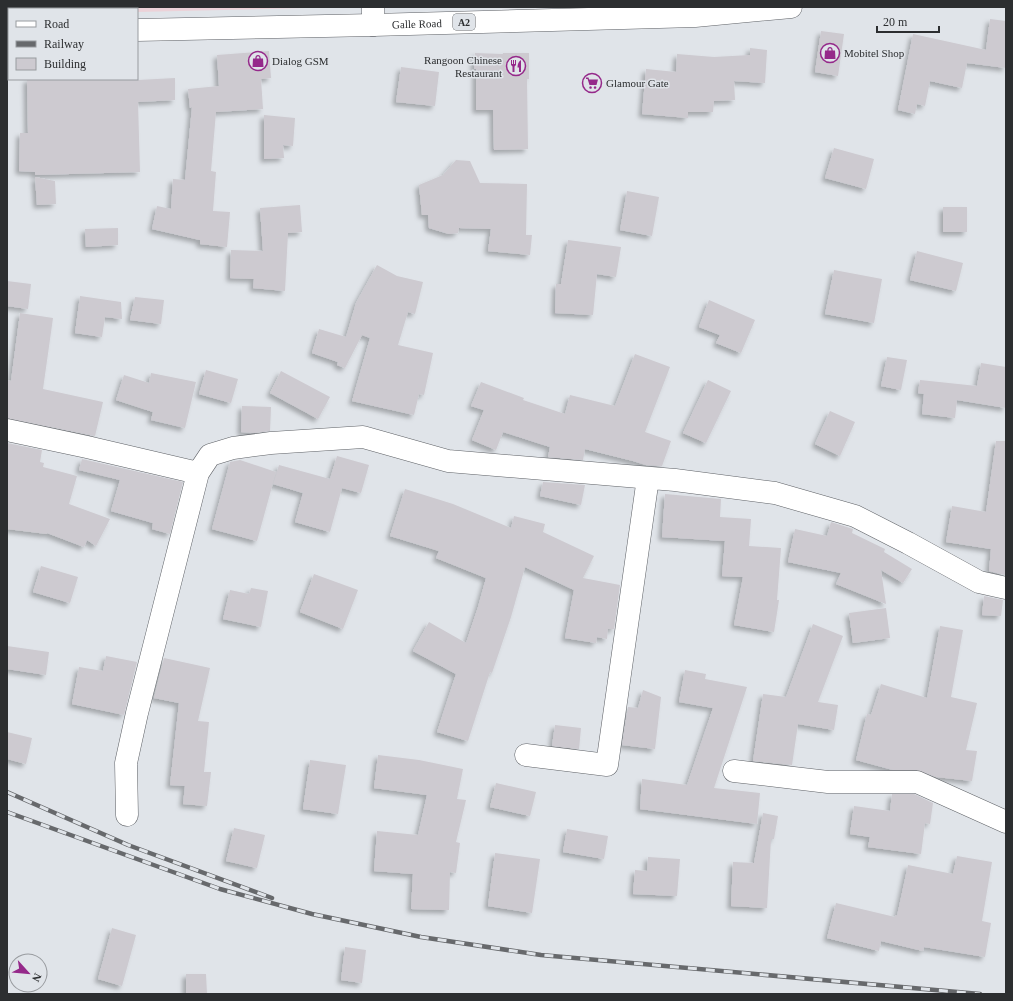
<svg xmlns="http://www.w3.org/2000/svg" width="1013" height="1001" viewBox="0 0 1013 1001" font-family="'Times New Roman',serif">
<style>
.commercial{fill:#ecd2d8}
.building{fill:#cdcad0;filter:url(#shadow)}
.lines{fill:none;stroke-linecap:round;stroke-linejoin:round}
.minor-casing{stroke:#5e6166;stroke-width:23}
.trunk-casing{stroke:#5e6166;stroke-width:23}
.minor{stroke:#fff;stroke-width:22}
.trunk{stroke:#fff;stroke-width:22}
.rail-casing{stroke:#67696c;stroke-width:4.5}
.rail{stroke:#e0e4e9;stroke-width:3;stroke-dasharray:9;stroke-linecap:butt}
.labels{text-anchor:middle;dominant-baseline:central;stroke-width:3;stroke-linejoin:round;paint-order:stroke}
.shield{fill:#e0e4e9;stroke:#626568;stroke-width:1}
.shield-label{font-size:10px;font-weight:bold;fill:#2c2e30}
.street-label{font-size:11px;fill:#2c2e30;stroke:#e0e4e9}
.poi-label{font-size:11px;fill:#2c2e30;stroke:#e0e4e9;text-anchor:start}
</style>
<defs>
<filter id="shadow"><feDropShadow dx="-3.5" dy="3.5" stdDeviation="2" flood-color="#0004"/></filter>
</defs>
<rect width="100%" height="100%" fill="#e0e4e9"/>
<!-- commercial -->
<path class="commercial" d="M14,7H345L137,12V9H14Z"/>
<!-- building -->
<path class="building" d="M990,19L1006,21V68L967,63L962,88L930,81L925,106L917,104L915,114L898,110L913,34L986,50Z
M821,31L844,34L838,76L815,72Z
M750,48L767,50L765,83L734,81L735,100L714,101L713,112H688V118L642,114L646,69L676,72L677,54L714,57L750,55Z
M269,51L271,78L261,79L263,109L216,112L211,171L216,172L213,211L230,212L227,247L200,244V240L152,229L157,206L171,209L173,179L185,180L192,107L190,108L188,89L219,86L217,55Z
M475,53L503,54V53H529V79H527L528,149L494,150L493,110H476V69H474Z
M401,67L439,72L435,106L396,102Z
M175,78V100L138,102L140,172L35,175V172L19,171L20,133H28L27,79H138V80Z
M264,115L295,118L293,146L283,145L284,158L264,159Z
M834,148L874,159L866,189L825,178Z
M456,160L470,161L480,183L527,184L526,235H532L530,255L488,251L491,229L459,228L458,233L449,234L429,228L428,215H422L419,185L443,175Z
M35,177L55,181L56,204L37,205Z
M627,191L659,197L652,236L620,230Z
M300,205L302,232L288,233L285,291L253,288L254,279L230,278L231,250L263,251L260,208Z
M943,207H967V232H943Z
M118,228V245L86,247L85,229Z
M568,240L621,247L616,277L597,274L593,315L555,313L556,284H561Z
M917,251L963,263L956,291L910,280Z
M377,265L397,276L423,282L415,314L408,312L398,345L433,353L424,395L419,394L414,415L352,401L370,338L362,335L345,368L337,365L338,362L312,353L319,329L346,337L356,303Z
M834,270L882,279L874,323L825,314Z
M7,281L31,284L28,309L7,306Z
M80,296L121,302L122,319L105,317L102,337L75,333Z
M135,297L164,300L161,324L130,320Z
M709,300L755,320L741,353L716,343L720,335L699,327Z
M20,313L53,318L43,389L103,402L95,436L7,418V380L11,381Z
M635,354L670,367L645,432L671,441L662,466L646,465L633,461L585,449L583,460L548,457L550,447L503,432L496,450L472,440L484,410L471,406L481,382L524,398L523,400L565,414L570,395L615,406Z
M887,357L907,360L901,390L881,386Z
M981,363L1006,367V408L957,400L955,418L922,414L924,394L918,393L920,380L977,386Z
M206,370L238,379L231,403L199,394Z
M281,371L330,397L318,419L270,393Z
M151,373L196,382L185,428L151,420L153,412L116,400L124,375L149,383Z
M708,380L731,391L706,443L683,433Z
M242,406L271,407L270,431L254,433L241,432Z
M830,411L855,422L840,456L815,444Z
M996,441H1006L1005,575L989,571L991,549L946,542L952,506L986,512Z
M7,443L42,450L40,462L44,463L43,467L77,476L69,504L110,519L96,546L87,540L84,547L47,533V534L7,529Z
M337,456L369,465L361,493L342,488L330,532L295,522L303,493L273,484L279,465L330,479Z
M82,459L183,482L170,534L152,529L153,523L111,511L120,480L79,470Z
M240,460L276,472L257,541L212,529L230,462Z
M543,482L585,485L581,505L540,496Z
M405,489L453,504L511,528L514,516L545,524L543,532L594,556L583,578L620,585L614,629H608L607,639L597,637L596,643L565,638L574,590L525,567L511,617L492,673L490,672L468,741L437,732L456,674L413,651L429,622L466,643L478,607L486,578L436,558L439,551L390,536Z
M665,494L721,499L720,517L751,519L749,546L781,548L777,600H779L774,632L734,625L743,577L722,576L725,541L662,537Z
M831,522L853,529L852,533L885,549L884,552L912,569L903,583L881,570L886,604L836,584L841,573L788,562L795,529L827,536Z
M41,566L78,577L70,603L33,592Z
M314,574L358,590L343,629L300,612Z
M251,588L268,591L261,627L223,619L230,590L249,594Z
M984,596L1003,600L1001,616L982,615Z
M886,608L890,638L853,643L849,613Z
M813,624L843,636L818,702L838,705L834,730L798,724L792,765L753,761L763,694L786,697Z
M940,626L963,630L951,697L977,703L966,750L977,751L972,781L936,777L917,770H893L856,760L867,714L871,715L881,684L927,698Z
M7,646L49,652L46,675L7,669Z
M106,656L137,662L124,715L72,704L79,667L103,671Z
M164,658L210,668L198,721L209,722L204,772H211L207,806L183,804L185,786L170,785L179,703L154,698Z
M685,670L706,674L705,679L747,687L714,788L760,793L757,824L640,809L642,779L687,785L713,708L679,702Z
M643,690L661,697L655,749L622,745L628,707L638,708Z
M555,725L581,728L579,749L552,746Z
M7,732L32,738L26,764L7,759Z
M378,755L419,760L463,769L457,799L466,800L456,842L460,843L456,873L450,872L449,910L411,909L413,874L374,871L377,831L418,835L427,795L374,788Z
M310,760L346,765L338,814L303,809Z
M496,783L536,792L530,816L490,807Z
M892,794H914L933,803L930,824L925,823L921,854L868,847L870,837L850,834L854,806L890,811Z
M763,813L778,816L774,839H771L767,908L731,906L733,862L754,863Z
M234,828L265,835L257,868L226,861Z
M567,829L608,836L604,859L563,852Z
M495,853L540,859L532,913L488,906Z
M957,856L992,862L982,921L991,923L985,957L924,947L923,951L881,941L879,951L827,938L836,903L895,917V915L897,916L908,865L953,874Z
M648,857L680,859L677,896L633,894L635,870L647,871Z
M112,928L136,935L122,986L98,979Z
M345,947L366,950L362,983L341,980Z
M186,974H206L207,994H186Z"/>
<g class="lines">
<defs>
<path id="minor" d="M373,25V7
M7,430L87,447L198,473
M526,755L607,765L648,478
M734,771L828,782H917L1006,822
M127,815L126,763L137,713L198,473L210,455L233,448L271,443L363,437L448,461L675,480L775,493L855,516L908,543L979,582L1006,588"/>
<g id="trunk">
<path id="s1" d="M137,30L373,25L695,16L791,7"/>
<path d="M7,35H9"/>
</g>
</defs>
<!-- minor casing -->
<use href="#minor" class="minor-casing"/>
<!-- trunk casing -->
<use href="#trunk" class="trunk-casing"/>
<!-- minor -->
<use href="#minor" class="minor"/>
<!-- trunk -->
<use href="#trunk" class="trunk"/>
<defs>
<path id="rail" d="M7,792L128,845L272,898
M7,812L220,889L312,914L421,937L541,955L980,994"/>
</defs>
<!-- rail casing -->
<use href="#rail" class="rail-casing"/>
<!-- rail -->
<use href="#rail" class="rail"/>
</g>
<!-- icons -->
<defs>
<symbol id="shop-ring" viewBox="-11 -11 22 22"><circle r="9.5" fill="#e0e4e9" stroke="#95298a" stroke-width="1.5"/><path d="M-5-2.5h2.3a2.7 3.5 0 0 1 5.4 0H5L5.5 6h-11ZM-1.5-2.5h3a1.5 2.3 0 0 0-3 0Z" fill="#95298a"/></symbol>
<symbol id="restaurant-ring" viewBox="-11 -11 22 22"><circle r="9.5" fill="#e0e4e9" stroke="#95298a" stroke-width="1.5"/><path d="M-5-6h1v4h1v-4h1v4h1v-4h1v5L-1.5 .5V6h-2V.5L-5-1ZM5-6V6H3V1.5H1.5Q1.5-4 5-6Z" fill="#95298a"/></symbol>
<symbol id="supermarket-ring" viewBox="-11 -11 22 22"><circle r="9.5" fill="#e0e4e9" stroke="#95298a" stroke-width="1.5"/><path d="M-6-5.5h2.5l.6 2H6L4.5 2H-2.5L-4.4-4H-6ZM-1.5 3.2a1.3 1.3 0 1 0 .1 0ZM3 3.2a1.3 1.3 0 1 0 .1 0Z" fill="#95298a"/></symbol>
</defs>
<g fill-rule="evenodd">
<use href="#shop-ring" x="819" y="42" width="22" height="22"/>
<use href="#shop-ring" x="247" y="50" width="22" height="22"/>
<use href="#restaurant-ring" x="505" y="55" width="22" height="22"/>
<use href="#supermarket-ring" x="581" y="72" width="22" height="22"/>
</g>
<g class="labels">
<!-- shield labels -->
<rect class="shield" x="453" y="14" width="22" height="16" rx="3"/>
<g class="shield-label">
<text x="464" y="22">A2</text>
</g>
<!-- street labels -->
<g class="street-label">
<text stroke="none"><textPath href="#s1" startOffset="280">Galle Road</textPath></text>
</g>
<!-- poi labels -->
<g class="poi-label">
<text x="844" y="53">Mobitel Shop</text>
<text x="502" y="60" text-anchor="end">Rangoon Chinese<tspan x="502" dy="13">Restaurant</tspan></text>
<text x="272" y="61">Dialog GSM</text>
<text x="606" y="83">Glamour Gate</text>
</g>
</g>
<!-- border -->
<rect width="1013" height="1001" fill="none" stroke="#2c2e30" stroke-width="16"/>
<!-- legend -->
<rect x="8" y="8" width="130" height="72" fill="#e0e4e9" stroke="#989b9f"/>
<rect x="16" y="21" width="20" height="6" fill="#ffffff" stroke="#989b9f"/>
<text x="44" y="28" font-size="12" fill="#2c2e30">Road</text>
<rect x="16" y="41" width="20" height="6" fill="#67696c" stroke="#989b9f"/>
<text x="44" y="48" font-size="12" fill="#2c2e30">Railway</text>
<rect x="16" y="58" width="20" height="12" fill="#cdcad0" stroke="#989b9f"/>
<text x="44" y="68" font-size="12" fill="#2c2e30">Building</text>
<!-- north arrow -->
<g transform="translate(28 973) rotate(117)"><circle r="19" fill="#e0e4e9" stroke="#989b9f"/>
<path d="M0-3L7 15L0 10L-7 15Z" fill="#95298a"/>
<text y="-6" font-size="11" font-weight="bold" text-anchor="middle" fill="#2c2e30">N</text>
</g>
<!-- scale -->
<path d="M877 26v6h62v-6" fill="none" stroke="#2c2e30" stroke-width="2"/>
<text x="883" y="26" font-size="12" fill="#2c2e30" stroke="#e0e4e9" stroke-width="3" paint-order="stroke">20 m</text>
</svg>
